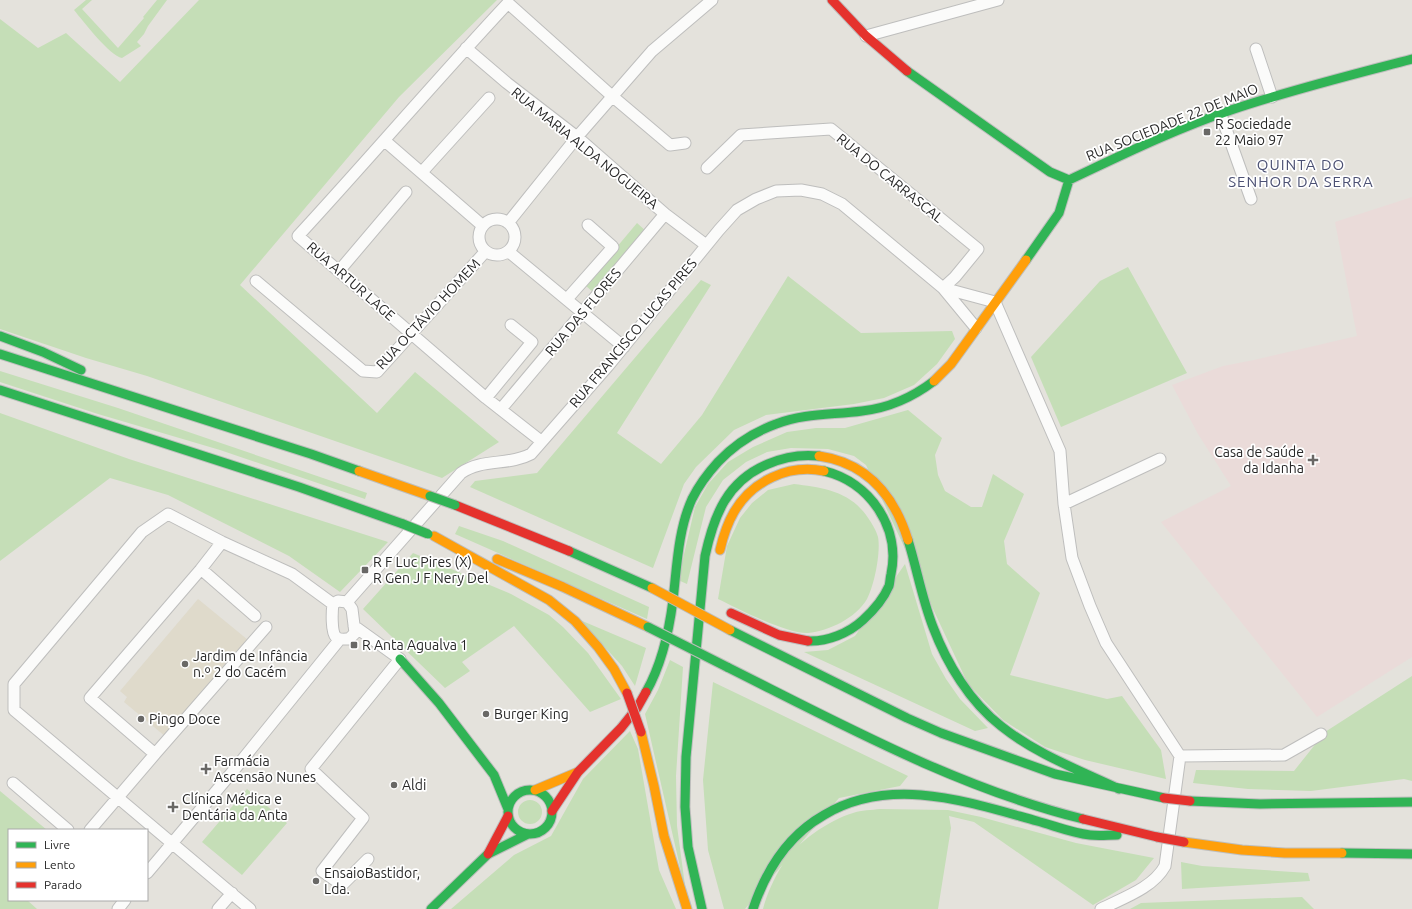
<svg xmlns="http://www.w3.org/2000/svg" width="1412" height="909" viewBox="0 0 1412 909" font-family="Ubuntu,sans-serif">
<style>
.education{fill:#dfdacb}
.medical{fill:#eadbd9}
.green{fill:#c5deb7}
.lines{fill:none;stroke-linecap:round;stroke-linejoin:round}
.street-casing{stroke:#bebebd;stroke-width:13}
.fast-casing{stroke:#bebebd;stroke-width:11}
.slow-casing{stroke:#bebebd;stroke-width:11}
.jam-casing{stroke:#bebebd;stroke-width:11}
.street{stroke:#fbfbfa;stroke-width:11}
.fast{stroke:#30b455;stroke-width:9}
.slow{stroke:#ff9f0a;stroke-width:9}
.jam{stroke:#e5322d;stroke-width:9}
.fast-bridge-casing{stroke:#bebdbb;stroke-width:11;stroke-linecap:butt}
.slow-bridge-casing{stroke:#bebdbb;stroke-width:11;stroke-linecap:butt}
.jam-bridge-casing{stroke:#bebdbb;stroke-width:11;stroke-linecap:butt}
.fast-bridge{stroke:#30b455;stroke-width:9}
.slow-bridge{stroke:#ff9f0a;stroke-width:9}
.jam-bridge{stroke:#e5322d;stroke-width:9}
.poi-dot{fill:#696866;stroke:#fff;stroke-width:1.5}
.labels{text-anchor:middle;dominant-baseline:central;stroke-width:3.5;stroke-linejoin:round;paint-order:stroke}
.street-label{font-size:14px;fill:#272727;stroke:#fff}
.poi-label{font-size:14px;fill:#272727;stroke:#fff;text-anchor:start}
.neighbourhood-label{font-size:15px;letter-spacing:1px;fill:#4b5073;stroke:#fff}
</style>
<rect width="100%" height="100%" fill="#e4e2dc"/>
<!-- education -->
<path class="education" d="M198,599L248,640L166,737L124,702L127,697L120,691Z"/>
<!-- medical -->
<path class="medical" d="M1412,197V657L1317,717L1161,522L1231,486L1198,434L1172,385L1223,366L1254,360L1357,336L1335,222Z"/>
<!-- green -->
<path class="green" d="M86,0H92L82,9L118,48L144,18L143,17L157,0H167L148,26L144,34L137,42L141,46L122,58C110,56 83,21 74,10Z
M199,0H497L399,97L240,285L377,413L415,372L499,442L442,478L147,376L86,358L0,329V19L38,48L66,33L120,82Z
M637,223L647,232L594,293L585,285Z
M1128,267L1187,373L1061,427L1031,357L1100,281Z
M788,276L861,333L952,331L955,339L937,364L914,385L884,398L854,404L766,415L734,430L696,467L684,484L653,568L470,487L475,481L537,473L701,280L711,285L617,433L661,464L702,415Z
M0,371L118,408L367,493L365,499L220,450L98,414L0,382Z
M908,410L942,438L935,455L938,475L945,491L971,507H982L993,474L1024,494L1004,541L1007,564L1040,593L1010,675L1107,699L1122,696L1161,750L1166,779L1085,760L1045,747L1003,720L968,684L866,465L854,456L828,449L791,448L767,452L746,462L723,480L706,507L687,584L678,580L695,507L708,484L728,462L753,447L787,432L816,428H845Z
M0,413L129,459L388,542L340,592L289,556L168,495L110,478L0,561Z
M794,484C818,487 844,490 861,509C867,515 876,529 878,537C881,553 874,586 867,599C856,618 829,631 808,633C786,634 739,609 718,599L727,546L740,518L752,503L768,490Z
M459,526L503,541L649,607L647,619L455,534Z
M413,553L511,594L549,615L563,627L588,653L621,699L590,712L514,626L462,662L470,671L445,688L363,609Z
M905,564L932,654L946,679L960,699L988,728L975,731L804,652L828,650L855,636Z
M580,620L646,648L635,686L622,666Z
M670,660L683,667L676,776L677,826L686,893L645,714L658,690Z
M1412,676V781L1404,779L1311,791L1248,789L1193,783L1196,770L1294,771L1325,732Z
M713,682L908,776L900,786L839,798L745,909H724L708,850L703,780Z
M630,731L638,749L659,870L676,909H451L514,855L551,836L583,779Z
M247,789L287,823L242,875L202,842Z
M0,791L47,830H9V900H27L37,909H0Z
M518 812a12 12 0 1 1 24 0a12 12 0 1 1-24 0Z
M880,809L948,810L981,817L1076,843L1154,858L1136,880L1093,905L974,822L949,816L951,828L938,909H763C767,894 774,878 783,864C796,843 829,820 853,813C861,810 872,810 880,809Z
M1181,862L1202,866L1308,873L1310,881L1182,889Z
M1302,897L1314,909H1130L1141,903Z"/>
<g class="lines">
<defs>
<path id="street" d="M866,36L998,0
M466,48L507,83L577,137L665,214L706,245
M1256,49L1272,97
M1221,115L1251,199
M385,141L483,226
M422,172L489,98
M479 237a18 18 0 1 1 36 0a18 18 0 1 1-36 0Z
M508,223L577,137L652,51L712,0
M509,252L624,347
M339,271L406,192
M256,281L363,371L377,372L485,252
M567,299L613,247L588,225
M976,328L943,288L995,302L1060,451L1064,504L1072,558L1090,606L1106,643L1180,756L1284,755L1321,734
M486,398L532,342L511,325
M501,409L665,214
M541,441L486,398L298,236C369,159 437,79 508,3L612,96L670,145L685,143
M1064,504L1160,459
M201,569L222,542
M338,601L347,602L352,609L355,633L349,639C345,639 339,640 336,637C331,632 332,611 333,604Z
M347,602L461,473C482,458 509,466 531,454L608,366L719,230L737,210L756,199L776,191L801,190L822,194L842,204L943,288L955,277L978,249L831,129L741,135L707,168
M354,626L400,659L311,769L363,818L322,871L342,885L368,859
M155,754L266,627
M13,783L68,830
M90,830L155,754L90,698L201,569L255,616
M147,873L234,770L340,639
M118,909L125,900
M218,909L232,893
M250,909L14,710V684L142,532L168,514L222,542L292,574L333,604
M1101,909C1123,898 1153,888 1165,866L1180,756"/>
<path id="fast" d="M907,71L1050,172L1069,180C1122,155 1175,129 1231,110C1290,90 1351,75 1412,59
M1026,260L1059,213L1069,180
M0,336L43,352L81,370
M0,354L311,454L359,471
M0,390L299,487L403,524
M908,540C917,569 922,599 933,627C947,664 970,702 1001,726C1036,754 1079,770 1119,789
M569,551L652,588
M730,630L907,718L941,733L1055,774L1164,798
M808,641C827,642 849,633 863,620C874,610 883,600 889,586C890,583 890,578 891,574C901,528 870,482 824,471
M400,659L439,703L494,775L508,809
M727,667C841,724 958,788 1083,819
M646,692C662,664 669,632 673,600C677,566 678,530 692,499C699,485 708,473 718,462C734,445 754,432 776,424C804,413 833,415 862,411C889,408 913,397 934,381
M508 812a22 22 0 1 1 44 0a22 22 0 1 1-44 0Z
M1190,801L1260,804L1412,802
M1342,853L1412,854
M431,909L488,854L528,834
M702,909L688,847L685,807L686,757L705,556C714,515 727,481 768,464C784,457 801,454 819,456
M753,909C766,870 787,836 824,815C891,775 968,802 1037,821C1055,826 1072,833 1090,835C1099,836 1108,835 1117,835"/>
<path id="slow" d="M934,381L951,364L1026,260
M819,456C867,463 894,495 908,540
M359,471L430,496
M434,536L549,600L575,621L598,647L614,669L627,693
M720,550C723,537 727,524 734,512C752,481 788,464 824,471
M497,559L563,587L648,627
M641,732L654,786L664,836L687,909
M535,790L578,772
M1184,842L1242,850L1285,853H1342"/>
<path id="jam" d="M832,0L866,36L907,71
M455,505L569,551
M731,613L779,635L808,641
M552,811L578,772L621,728L637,708L646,692
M1083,819L1157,837
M488,854L508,816"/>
</defs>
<!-- street casing -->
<use href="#street" class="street-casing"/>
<!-- fast casing -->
<use href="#fast" class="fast-casing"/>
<!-- slow casing -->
<use href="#slow" class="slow-casing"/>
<!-- jam casing -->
<use href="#jam" class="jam-casing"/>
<!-- street -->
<use href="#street" class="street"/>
<!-- fast -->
<use href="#fast" class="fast"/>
<!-- slow -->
<use href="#slow" class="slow"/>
<!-- jam -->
<use href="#jam" class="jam"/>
<defs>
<path id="fast-bridge" d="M430,496L455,505
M403,524L428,534
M648,627L727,667"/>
<path id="slow-bridge" d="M652,588L730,630"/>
<path id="jam-bridge" d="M627,693L641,732
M1164,798L1190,801
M1157,837L1184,842"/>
</defs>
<!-- fast-bridge casing -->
<use href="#fast-bridge" class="fast-bridge-casing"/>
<!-- slow-bridge casing -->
<use href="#slow-bridge" class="slow-bridge-casing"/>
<!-- jam-bridge casing -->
<use href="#jam-bridge" class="jam-bridge-casing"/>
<!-- fast-bridge -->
<use href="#fast-bridge" class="fast-bridge"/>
<!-- slow-bridge -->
<use href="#slow-bridge" class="slow-bridge"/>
<!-- jam-bridge -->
<use href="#jam-bridge" class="jam-bridge"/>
</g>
<!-- markers -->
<g class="poi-dot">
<rect x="1203" y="128" width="8" height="8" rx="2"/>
<path d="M1311 454h4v4h4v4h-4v4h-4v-4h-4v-4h4z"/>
<rect x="361" y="566" width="8" height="8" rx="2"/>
<rect x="350" y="641" width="8" height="8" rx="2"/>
<circle cx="185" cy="664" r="4"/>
<circle cx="486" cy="714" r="4"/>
<circle cx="141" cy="719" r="4"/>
<path d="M204 763h4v4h4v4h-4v4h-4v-4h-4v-4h4z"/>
<circle cx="394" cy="785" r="4"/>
<path d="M171 801h4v4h4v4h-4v4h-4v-4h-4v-4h4z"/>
<circle cx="316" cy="881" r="4"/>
</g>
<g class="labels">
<!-- street labels -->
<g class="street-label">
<text transform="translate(1172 122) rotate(-22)">RUA SOCIEDADE 22 DE MAIO</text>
<text transform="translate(585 148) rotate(39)">RUA MARIA ALDA NOGUEIRA</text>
<text transform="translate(890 178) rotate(39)">RUA DO CARRASCAL</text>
<text transform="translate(351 281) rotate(41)">RUA ARTUR LAGE</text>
<text transform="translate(583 312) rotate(-50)">RUA DAS FLORES</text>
<text transform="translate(428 314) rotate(-47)">RUA OCTÁVIO HOMEM</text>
<text transform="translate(633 333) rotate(-50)">RUA FRANCISCO LUCAS PIRES</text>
</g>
<!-- poi labels -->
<g class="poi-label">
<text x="1215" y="124">R Sociedade<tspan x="1215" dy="16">22 Maio 97</tspan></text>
<text x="1304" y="452" text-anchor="end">Casa de Saúde<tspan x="1304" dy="16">da Idanha</tspan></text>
<text x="373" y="562">R F Luc Pires (X)<tspan x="373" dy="16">R Gen J F Nery Del</tspan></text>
<text x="362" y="645">R Anta Agualva 1</text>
<text x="193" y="656">Jardim de Infância<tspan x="193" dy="16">n.º 2 do Cacém</tspan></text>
<text x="494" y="714">Burger King</text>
<text x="149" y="719">Pingo Doce</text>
<text x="214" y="761">Farmácia<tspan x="214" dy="16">Ascensão Nunes</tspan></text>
<text x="402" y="785">Aldi</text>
<text x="182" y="799">Clínica Médica e<tspan x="182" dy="16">Dentária da Anta</tspan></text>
<text x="324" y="873">EnsaioBastidor,<tspan x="324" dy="16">Lda.</tspan></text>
</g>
<!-- neighbourhood labels -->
<g class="neighbourhood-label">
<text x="1301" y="164">QUINTA DO<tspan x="1301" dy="17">SENHOR DA SERRA</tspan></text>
</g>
</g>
<!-- legend -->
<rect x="8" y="829" width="140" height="72" fill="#ffffff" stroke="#a9a9a9"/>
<rect x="16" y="842" width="20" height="6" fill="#30b455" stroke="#a9a9a9"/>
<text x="44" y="849" font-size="12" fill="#272727">Livre</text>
<rect x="16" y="862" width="20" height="6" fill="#ff9f0a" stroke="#a9a9a9"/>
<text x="44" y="869" font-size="12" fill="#272727">Lento</text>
<rect x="16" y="882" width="20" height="6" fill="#e5322d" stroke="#a9a9a9"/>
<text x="44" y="889" font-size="12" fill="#272727">Parado</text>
</svg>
